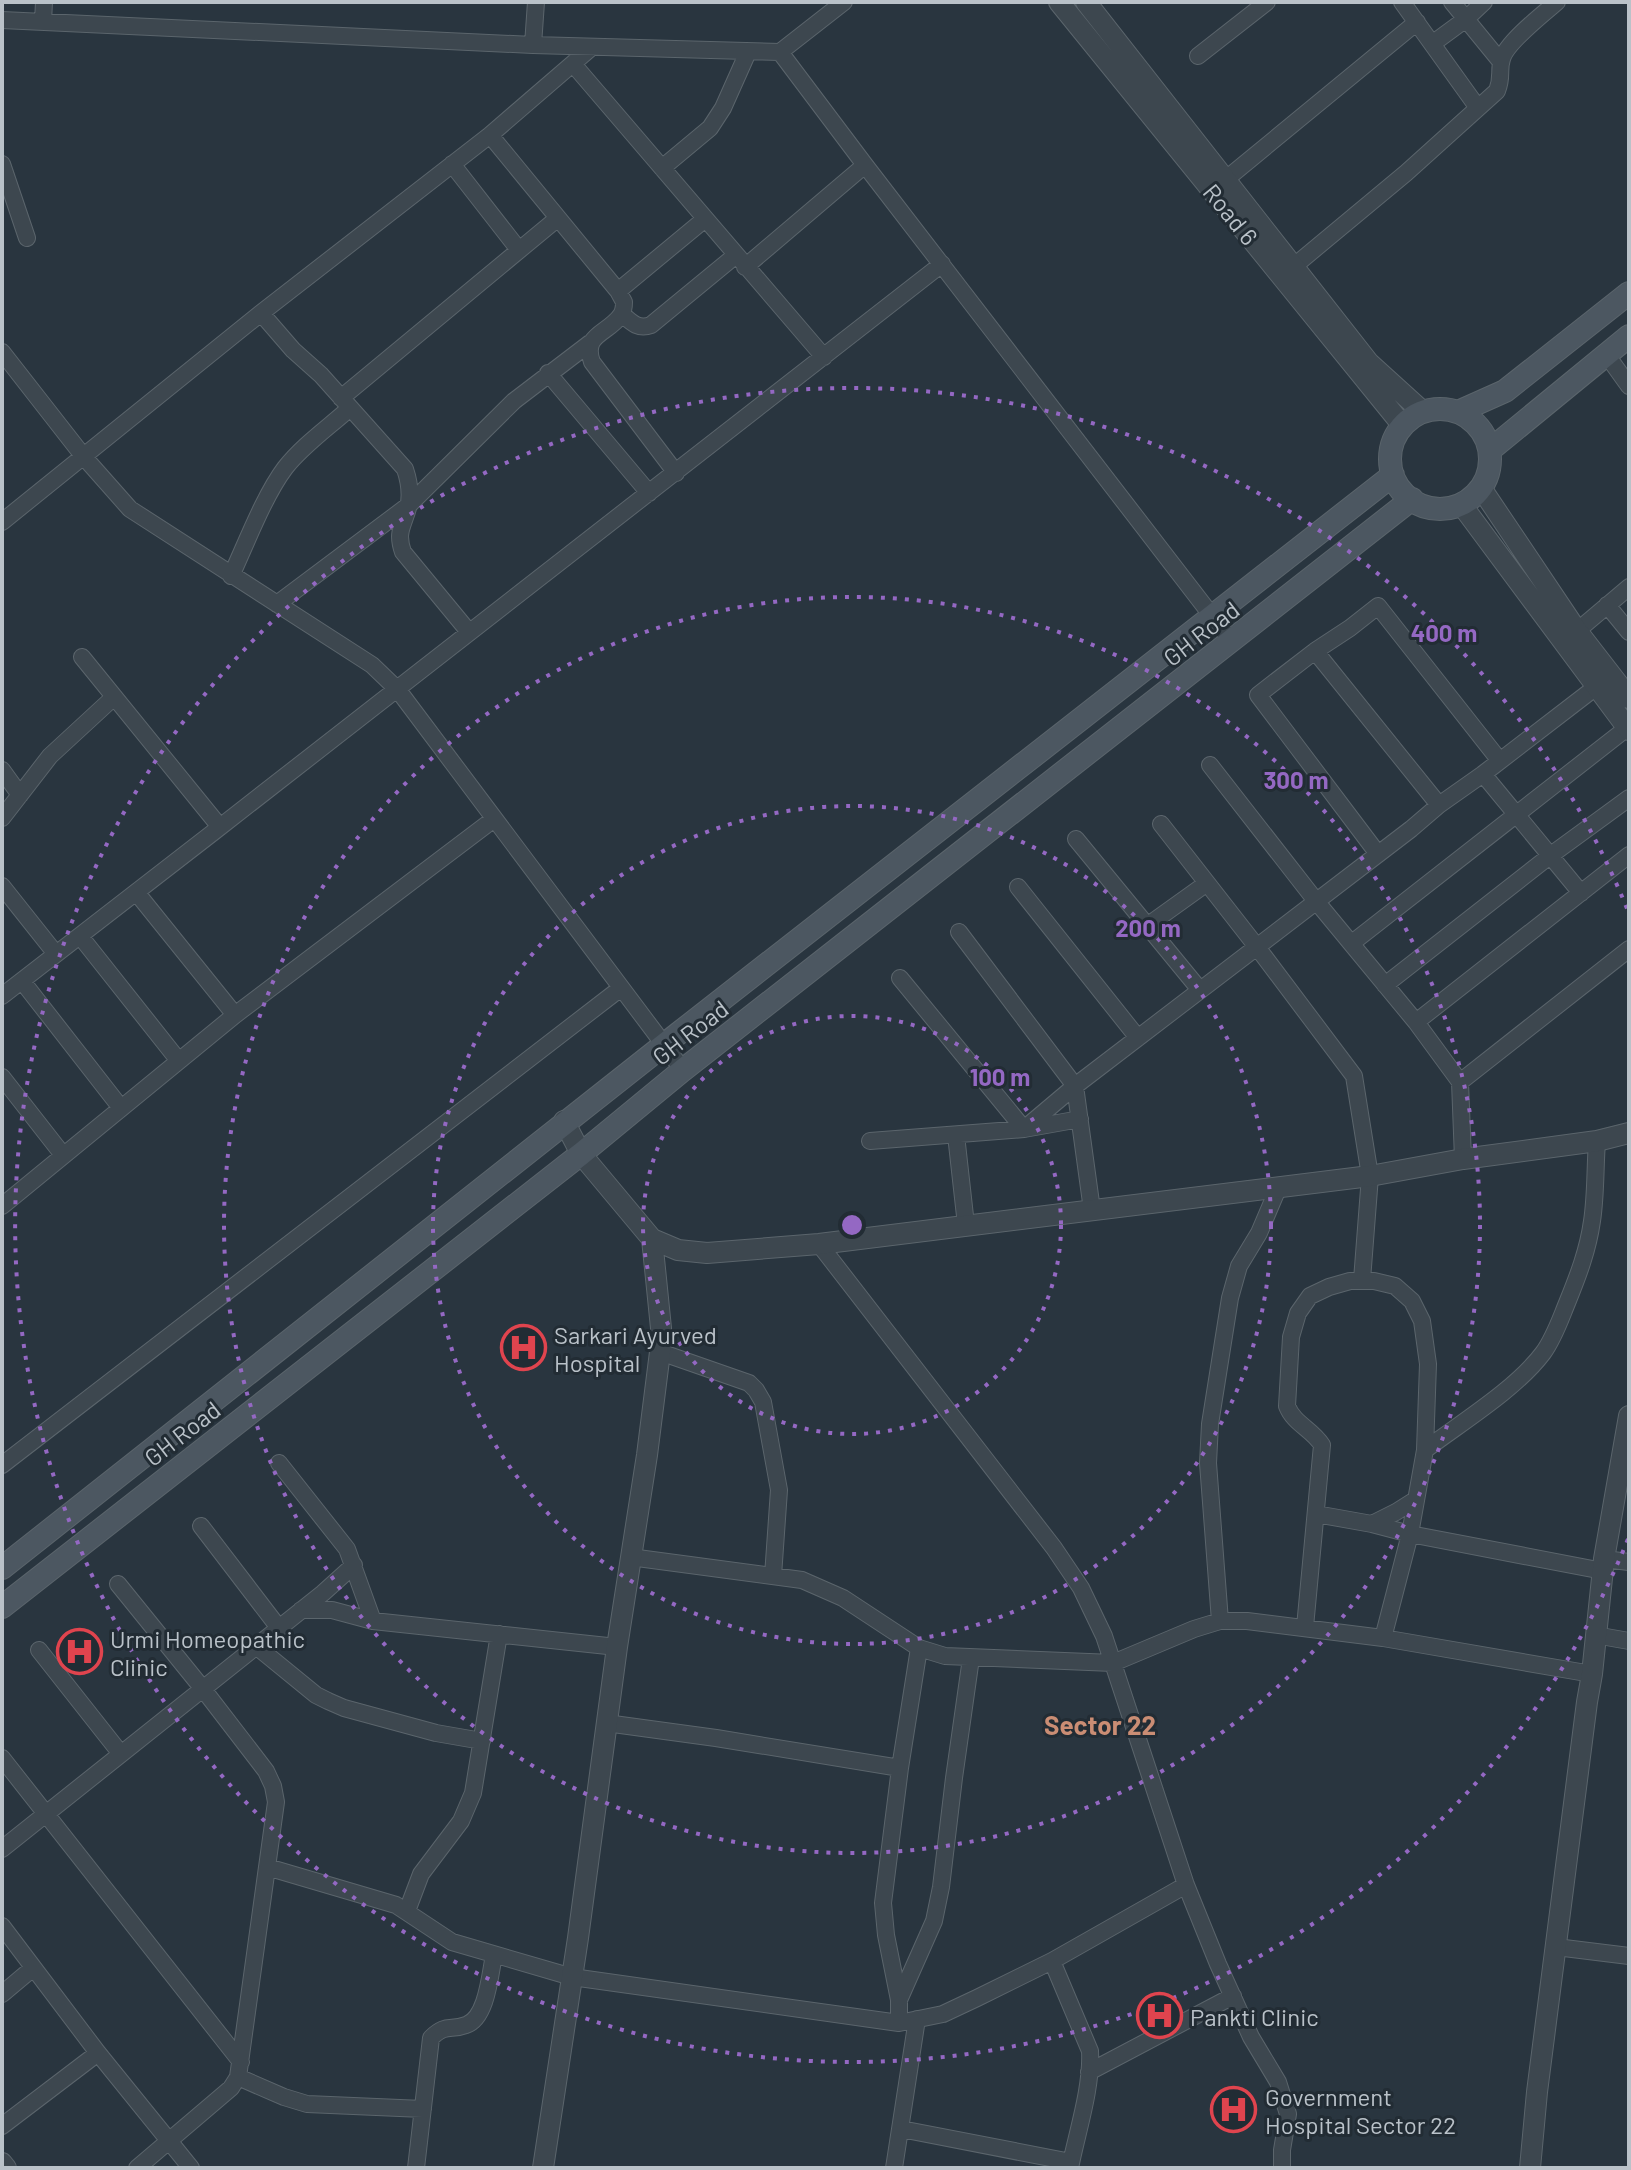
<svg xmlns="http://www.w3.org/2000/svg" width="1631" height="2170" viewBox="0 0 1631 2170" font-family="Barlow,sans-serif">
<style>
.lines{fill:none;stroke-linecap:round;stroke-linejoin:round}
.minor-casing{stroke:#5b656c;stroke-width:18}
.tertiary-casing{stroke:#5b656c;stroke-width:22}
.secondary-casing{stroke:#5b656c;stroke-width:24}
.minor{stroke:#3d474f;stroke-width:16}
.tertiary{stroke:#3d474f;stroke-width:20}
.secondary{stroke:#4c5761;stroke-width:22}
.ring{fill:none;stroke:#9468c3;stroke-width:4;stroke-dasharray:4 8}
.labels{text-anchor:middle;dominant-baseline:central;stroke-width:6;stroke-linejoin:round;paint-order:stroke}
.street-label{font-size:24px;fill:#bac2c9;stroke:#222c34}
.poi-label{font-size:24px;fill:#bac2c9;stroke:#222c34;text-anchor:start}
.neighbourhood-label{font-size:26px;font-weight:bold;fill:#ca8d74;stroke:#222c34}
.centre{fill:#9468c3;stroke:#222c34;stroke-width:4}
.ring-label{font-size:24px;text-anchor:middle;font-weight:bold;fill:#9468c3;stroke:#222c34;stroke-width:6;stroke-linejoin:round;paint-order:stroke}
</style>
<rect width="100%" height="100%" fill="#29353f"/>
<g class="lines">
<defs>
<path id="minor" d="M844,2L780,52L865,165L1232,642
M1402,2L1478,108
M1452,2L1501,62
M2,20L533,45L780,52
M43,22L44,2
M1432,44L1466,19L1484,2
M533,45L536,2
M1198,56L1267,2
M573,64L824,357
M490,135L618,291L624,302C624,306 623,312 621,315C608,334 582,334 592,362L676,473
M2,164L27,238
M452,164L519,250
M662,168L710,128L723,108L748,52
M1225,180L1417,22
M745,267L865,165
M1293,267L1406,173L1497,91C1503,76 1498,71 1502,59C1506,43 1544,13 1557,2
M618,291L705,219
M261,313L293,350L321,375L405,469C409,481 411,496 408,508C403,527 396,532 403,552L469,632
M622,314C631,322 638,330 651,325L736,255
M2,352L84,457L130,509L372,665L398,690L683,1070
M1606,354L1629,386
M548,373L649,493
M341,398L558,218
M2,522L261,313L490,135L592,47
M231,576C246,544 264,496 285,468C303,445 329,427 350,408
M277,604L409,505L514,401L590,343
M1607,605L1629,632
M1577,631L1629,587
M1315,651L1439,805
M82,657L220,827
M1210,765L1316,901L1416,1022L1460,1082L1463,1159
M2,770L20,795
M1483,774L1581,893
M2,818L50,756L114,697
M1161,824L1257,947L1354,1076L1370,1176L1362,1280
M1076,839L1200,990
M1378,854L1258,695L1315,651L1350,628L1378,606L1500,761
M2,886L56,954
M1018,887L1138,1038
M1147,926L1207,883
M959,932L1075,1086L1092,1210
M80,936L179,1061
M1352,943L1627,728
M900,978L1024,1129L1080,1119
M22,981L121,1108
M1385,985L1551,855L1629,798
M2,996C316,753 629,509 942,264
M235,1015L494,819
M1416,1022L1629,855
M2,1077L63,1155
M1460,1082L1629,949
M956,1135L966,1225
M870,1141L1024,1129L1075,1086L1411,829L1439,805L1483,774L1596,687
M2,1206L235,1015L136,892
M819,1244L1054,1548L1081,1588L1104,1636L1186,1885L1218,1964L1251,2037L1278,2082L1288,2114L1282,2150V2168
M660,1352L749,1383L756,1390L763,1402L779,1490L773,1576
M1425,1450C1462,1422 1516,1389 1543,1353C1554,1338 1560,1320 1567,1303C1578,1276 1588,1250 1592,1221C1596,1195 1595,1168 1597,1141
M279,1463L347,1549L373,1621
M2,1465L621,988
M1316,1514L1372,1524L1410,1534L1603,1571
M1372,1524L1396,1512L1415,1500
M201,1526L279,1628
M630,1557L802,1580L843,1598L919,1648L945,1656L1113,1663L1194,1629L1220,1621H1247L1383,1638L1592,1674
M1604,1559L1629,1562
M118,1584L203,1689L266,1771L273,1786L276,1802L238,2077L231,2088L137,2168
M301,1610H332L373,1621L617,1647
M1220,1621L1208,1463L1210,1424L1230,1298L1239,1266L1259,1233L1279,1186
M1305,1627L1322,1445C1312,1429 1294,1424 1287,1406L1291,1337L1298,1313L1310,1296L1329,1287L1350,1281H1374L1395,1286L1412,1301L1422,1321L1428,1364L1425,1450L1410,1534L1383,1638
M1595,1635L1629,1641
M256,1646L316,1695L328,1701L344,1708L436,1733L482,1741
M39,1650L121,1754
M606,1723L716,1738L900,1768
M2,1758L241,2062
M2,1849L323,1593L354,1565
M267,1867L396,1905L452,1942L572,1977L899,2023L943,2014L977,1998L1052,1961L1186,1885
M407,1911L421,1874L461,1821L473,1793L499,1634
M2,1926L98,2053L191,2168
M1556,1947L1629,1956
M1052,1961L1090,2051C1092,2088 1077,2132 1070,2168
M2,1994L33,1968
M899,2000L934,1921L941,1887L954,1778L971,1658
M899,2023V2000L886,1935L883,1903L900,1768L919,1648
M1089,2072L1233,1996
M238,2077L284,2097L307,2104L423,2109
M2,2126L98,2053
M901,2129L1071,2162
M416,2168L431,2038C446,2023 450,2031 466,2025C487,2018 490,1974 494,1955
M894,2168L917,2019"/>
<path id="tertiary" d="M1059,2L1403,426
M1086,2L1369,363L1423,412
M1481,488L1577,631L1629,698
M1461,504L1629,730
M564,1121L581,1154L652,1239L678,1250L707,1253L819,1244L1370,1176L1463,1159L1597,1141L1629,1133
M2,2163L6,2168
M543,2168L578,1938L617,1647L647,1455L660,1352L661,1328L652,1239
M1530,2168L1537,2092L1587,1702L1592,1674L1604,1559L1629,1416"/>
<path id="secondary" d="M1390 459a50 50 0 1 1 100 0a50 50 0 1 1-100 0Z
M1458,412L1505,391L1629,293
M1490,450L1629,336
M2,1568C464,1201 927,837 1393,475
M2,1607L581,1154L683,1070L1412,499"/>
</defs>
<!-- minor casing -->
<use href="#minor" class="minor-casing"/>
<!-- tertiary casing -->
<use href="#tertiary" class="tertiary-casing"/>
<!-- secondary casing -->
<use href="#secondary" class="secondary-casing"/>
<!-- minor -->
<use href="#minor" class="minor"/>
<!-- tertiary -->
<use href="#tertiary" class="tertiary"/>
<!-- secondary -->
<use href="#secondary" class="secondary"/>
</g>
<!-- distance rings -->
<g class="ring">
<circle cx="852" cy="1225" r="209"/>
<circle cx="852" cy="1225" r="419"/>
<circle cx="852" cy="1225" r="628"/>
<path d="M1628 1539A837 837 0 1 1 1628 911"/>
</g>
<!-- icons -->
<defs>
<symbol id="hospital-ring" viewBox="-11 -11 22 22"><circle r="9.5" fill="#222c34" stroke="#e0444e" stroke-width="1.5"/><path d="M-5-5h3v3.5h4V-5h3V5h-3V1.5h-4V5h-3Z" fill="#e0444e"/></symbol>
</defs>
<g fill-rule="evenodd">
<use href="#hospital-ring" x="498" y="1322" width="51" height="51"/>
<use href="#hospital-ring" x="54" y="1626" width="51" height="51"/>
<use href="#hospital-ring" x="1134" y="1990" width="51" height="51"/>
<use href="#hospital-ring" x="1208" y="2084" width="51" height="51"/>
</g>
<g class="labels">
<!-- street labels -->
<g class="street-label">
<text transform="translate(1231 214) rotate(51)">Road 6</text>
<text transform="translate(1201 633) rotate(-38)">GH Road</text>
<text transform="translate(690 1032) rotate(-38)">GH Road</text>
<text transform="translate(182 1433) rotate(-38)">GH Road</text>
</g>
<!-- poi labels -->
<g class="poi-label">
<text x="554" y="1334">Sarkari Ayurved<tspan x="554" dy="28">Hospital</tspan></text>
<text x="110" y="1638">Urmi Homeopathic<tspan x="110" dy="28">Clinic</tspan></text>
<text x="1190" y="2016">Pankti Clinic</text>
<text x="1265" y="2096">Government<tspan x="1265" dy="28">Hospital Sector 22</tspan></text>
</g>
<!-- neighbourhood labels -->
<g class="neighbourhood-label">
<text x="1100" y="1724">Sector 22</text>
</g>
</g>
<circle cx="852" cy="1225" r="12" class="centre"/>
<g class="ring-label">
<text x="1444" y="642">400 m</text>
<text x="1296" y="789">300 m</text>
<text x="1148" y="937">200 m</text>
<text x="1000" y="1086">100 m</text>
</g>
<!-- border -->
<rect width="1631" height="2170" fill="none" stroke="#bac2c9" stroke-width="8"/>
</svg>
